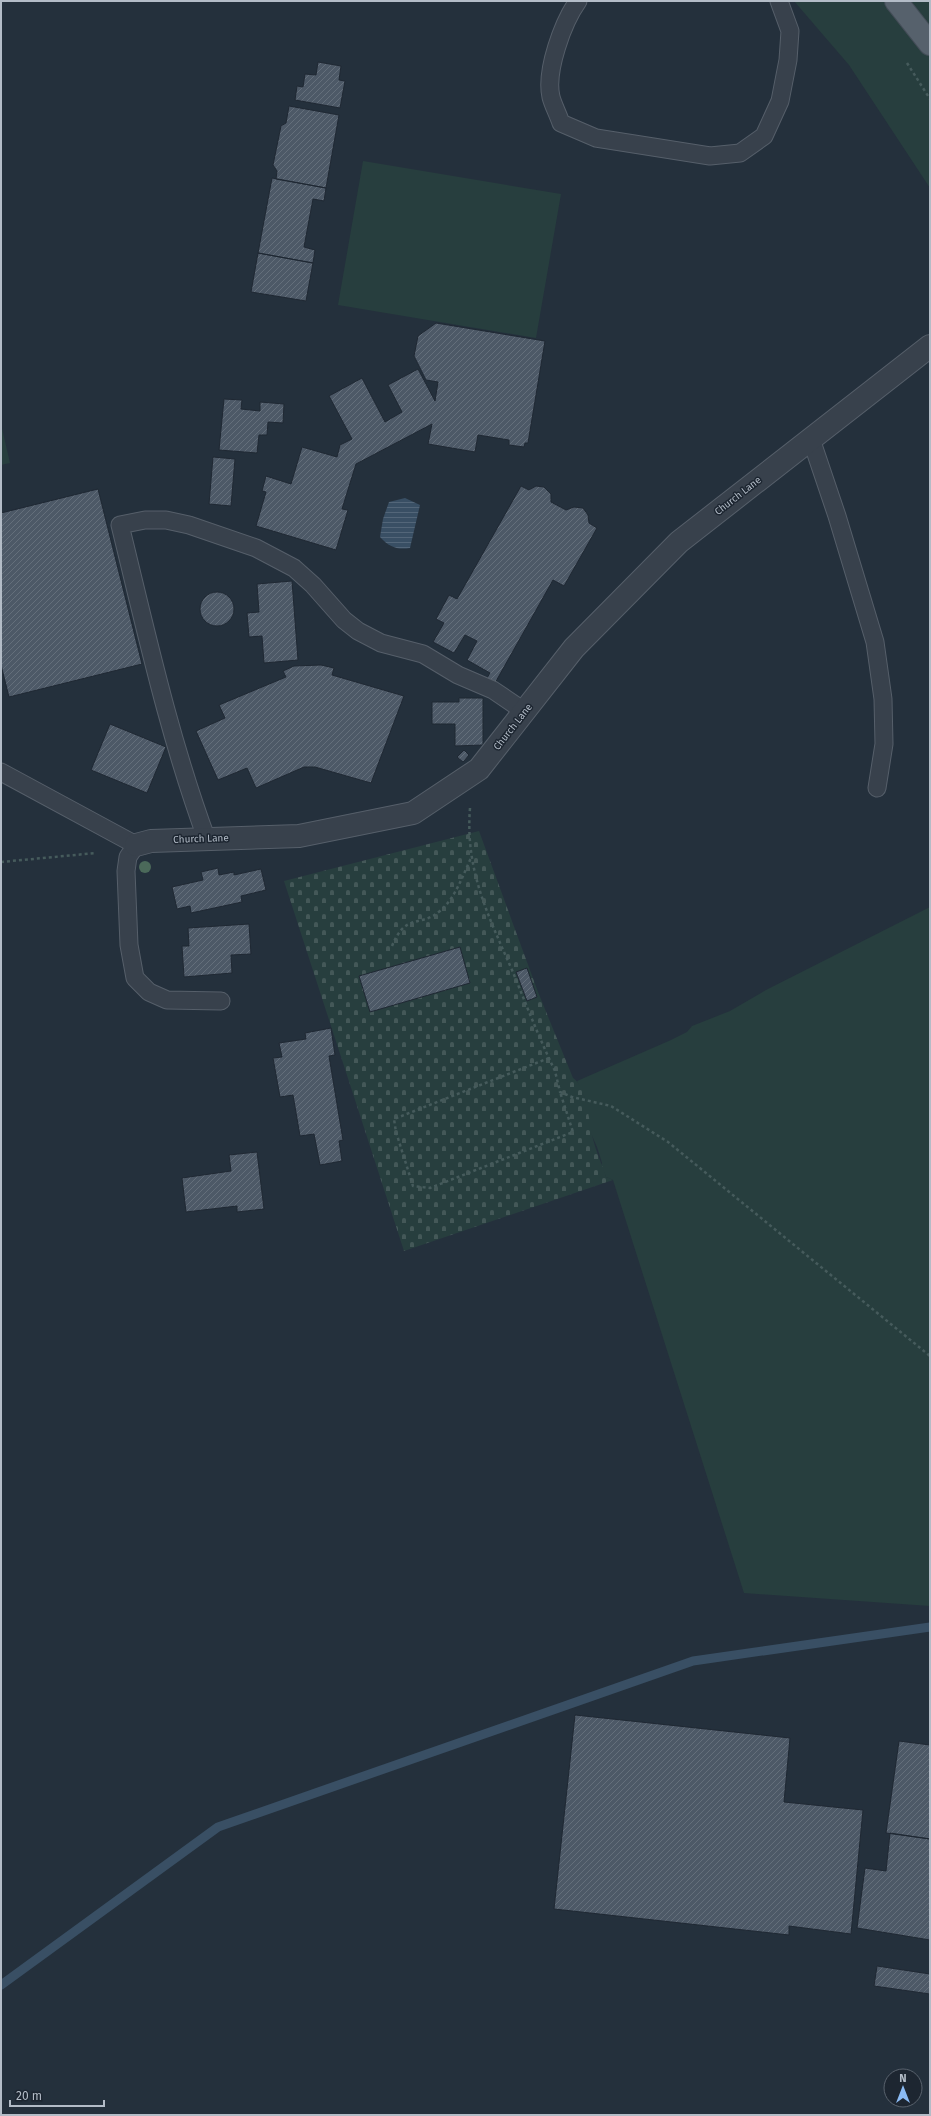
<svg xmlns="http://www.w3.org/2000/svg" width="931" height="2116" viewBox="0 0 931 2116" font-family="'Fira Sans',sans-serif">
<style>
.grass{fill:#273e3e}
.cemetery{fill:url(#cemetery-stones)}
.water{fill:url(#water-rules)}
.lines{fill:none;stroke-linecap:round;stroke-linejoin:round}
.stream{stroke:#394f64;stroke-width:9}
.building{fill:url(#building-hatch);stroke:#1f2833}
.lane-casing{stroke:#565f6a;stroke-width:19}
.street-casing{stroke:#565f6a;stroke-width:24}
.primary-casing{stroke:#444d58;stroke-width:24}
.path{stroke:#465b5c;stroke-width:2.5;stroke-dasharray:3 3;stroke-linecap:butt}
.lane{stroke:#38414c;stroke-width:17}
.street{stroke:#38414c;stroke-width:22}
.primary{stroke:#56616c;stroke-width:22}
.tree{fill:#4b695a}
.labels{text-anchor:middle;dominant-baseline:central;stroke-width:3;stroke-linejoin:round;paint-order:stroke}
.street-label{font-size:10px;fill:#b3bcc7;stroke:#1d2631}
</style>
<defs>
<pattern id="cemetery-stones" width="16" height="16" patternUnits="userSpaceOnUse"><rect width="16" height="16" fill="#273e3e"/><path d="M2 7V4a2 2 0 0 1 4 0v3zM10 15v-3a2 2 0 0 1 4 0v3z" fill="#445858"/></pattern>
<pattern id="water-rules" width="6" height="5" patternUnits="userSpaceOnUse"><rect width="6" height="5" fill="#394f64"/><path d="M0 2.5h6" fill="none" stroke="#536679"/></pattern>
<pattern id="building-hatch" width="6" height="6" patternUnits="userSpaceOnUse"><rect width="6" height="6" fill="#4d5967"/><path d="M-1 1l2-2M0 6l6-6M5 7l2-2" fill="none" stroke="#646f7b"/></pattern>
</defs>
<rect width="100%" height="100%" fill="#24303c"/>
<!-- grass -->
<path class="grass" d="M794,1H930V188L849,65Z
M363,161L561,194L536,338L338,305Z
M1,424L10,463L1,465Z
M930,907V1606L744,1593L613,1180L606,1177L601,1166L602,1163L597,1147L589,1129L585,1099L577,1081L671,1040L687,1032L692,1026L730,1011L766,990Z"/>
<!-- cemetery -->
<path class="cemetery" d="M479,831L538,992L573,1078C587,1087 589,1123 593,1139C596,1152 602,1164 606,1177L613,1180L404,1251L284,881Z"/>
<!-- water -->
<path class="water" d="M405,498L420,505L410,548C397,550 389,547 380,537L383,519L389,502Z"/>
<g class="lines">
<!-- stream -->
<path class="stream" d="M1,1985L218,1827L693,1661L930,1627"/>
</g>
<!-- building -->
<path class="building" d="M318,62L341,66L339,80L345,81L340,108L295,100L297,86L303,87L305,74L316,75Z
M289,106L339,115L326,188L276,179L277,171L273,165L281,126L286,123Z
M272,178L326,188L324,201L313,199L304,247L315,250L313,263L258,253Z
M258,253L313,263L306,301L251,292Z
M436,323L545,341L528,443H525L524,447L509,445V440L478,435L475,452L428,444L432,424L356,464L342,509L348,510L336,550L256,526L266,492L262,491L266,476L291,484L302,447L337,457L340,445L352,439L329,396L362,378L385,422L402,412L388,385L418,369L435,401L438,382L426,380L414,356L418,336Z
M224,399L242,400L241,409L260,411V402L284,404L283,423L268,422L267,435H259L257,453L219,450Z
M213,457L235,459L231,506L209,504Z
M521,486L529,490L536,486L544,487L551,494V502L566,510L574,507L583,508L588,515L589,523L597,528L564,586L553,580L495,683L487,678L490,673L467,660L477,641L465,635L454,653L433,642L444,623L436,619L449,595L457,599Z
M98,489L142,664L9,697L1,665V513Z
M292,581L298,660L264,663L262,636L249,637L247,613L259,612L257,584Z
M200 609a17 17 0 1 1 34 0a17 17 0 1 1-34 0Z
M321,665L334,668L332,675L404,696L371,783L315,767H304L256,788L247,768L218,780L196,731L225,718L219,705L286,677L283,671L294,666Z
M459,698H483V745L455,746V724H432V702H459Z
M110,724L166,747L147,793L91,770Z
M464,750L469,755L463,762L457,757Z
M218,868L219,875L234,872V875L261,869L266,890L241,896L242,902L191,913L190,906L177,909L172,887L203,880L201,872Z
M249,924L251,954L231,955L232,973L184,977L182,946H189L188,928Z
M460,947L470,983L370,1012L359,976Z
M527,968L537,997L527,1001L516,972Z
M331,1028L335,1055L329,1056L343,1140L339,1141L342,1161L320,1165L314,1134L300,1136L293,1095L280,1097L273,1058L282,1057L279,1043L306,1039L305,1033Z
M257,1152L264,1209L237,1212V1206L186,1212L182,1178L231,1171L229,1155Z
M575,1715L790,1738L784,1802L863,1810L851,1934L789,1926V1935L554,1909Z
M899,1741L930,1745V1839L886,1833Z
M890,1833L930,1839V1940L857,1928L865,1868L886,1871Z
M877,1966L930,1974V1994L874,1986Z"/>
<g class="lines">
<defs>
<path id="lane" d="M578,1C563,22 545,71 551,97C553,105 558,114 561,123L596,138L710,156L740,153L764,136L780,101L788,60L790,31L779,1
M811,439L837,516L875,642L883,699L884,744L877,788
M1,772L136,845L128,857L126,871L129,945L135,978L149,992L167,1000L221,1001
M207,840C169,737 146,631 120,525L145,520H166L189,525L256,548L294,568L313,585L344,620L358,631L381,643L423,654L458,675L493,690L524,711"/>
<path id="street" d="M136,845L151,841L299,836L413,813L479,769L574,648L679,542L930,346"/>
<path id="primary" d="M896,1L930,44"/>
</defs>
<!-- lane casing -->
<use href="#lane" class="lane-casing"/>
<!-- street casing -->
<use href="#street" class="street-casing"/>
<!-- primary casing -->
<use href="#primary" class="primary-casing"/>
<!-- path -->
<path class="path" d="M907,63L930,99
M470,808C465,870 488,915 512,970C526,1004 539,1038 555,1071L560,1092L572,1097L611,1106L668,1142L930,1356
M1,862L96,853
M392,946C406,912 420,928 440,911C456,897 462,877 471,858
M549,1058L394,1119L396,1132L413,1186L430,1188L573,1132L560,1092"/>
<!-- lane -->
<use href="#lane" class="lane"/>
<!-- street -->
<use href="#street" class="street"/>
<!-- primary -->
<use href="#primary" class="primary"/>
</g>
<!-- trees -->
<circle class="tree" cx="145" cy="867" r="6"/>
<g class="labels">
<!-- street labels -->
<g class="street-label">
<text transform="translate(738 496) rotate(-38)">Church Lane</text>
<text transform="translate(513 727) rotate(-52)">Church Lane</text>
<text transform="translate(201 839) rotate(-2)">Church Lane</text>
</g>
</g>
<!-- border -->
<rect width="931" height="2116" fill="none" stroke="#b3bcc7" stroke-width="4"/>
<!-- north arrow -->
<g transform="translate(903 2088)"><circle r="19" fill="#1d2631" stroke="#59626d"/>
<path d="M0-3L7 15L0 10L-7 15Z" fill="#8bbbf5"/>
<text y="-6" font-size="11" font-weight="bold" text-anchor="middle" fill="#b3bcc7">N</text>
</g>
<!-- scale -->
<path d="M10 2100v6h94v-6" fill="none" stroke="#b3bcc7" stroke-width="2"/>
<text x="16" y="2100" font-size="12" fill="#b3bcc7" stroke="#1d2631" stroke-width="3" paint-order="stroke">20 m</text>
</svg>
